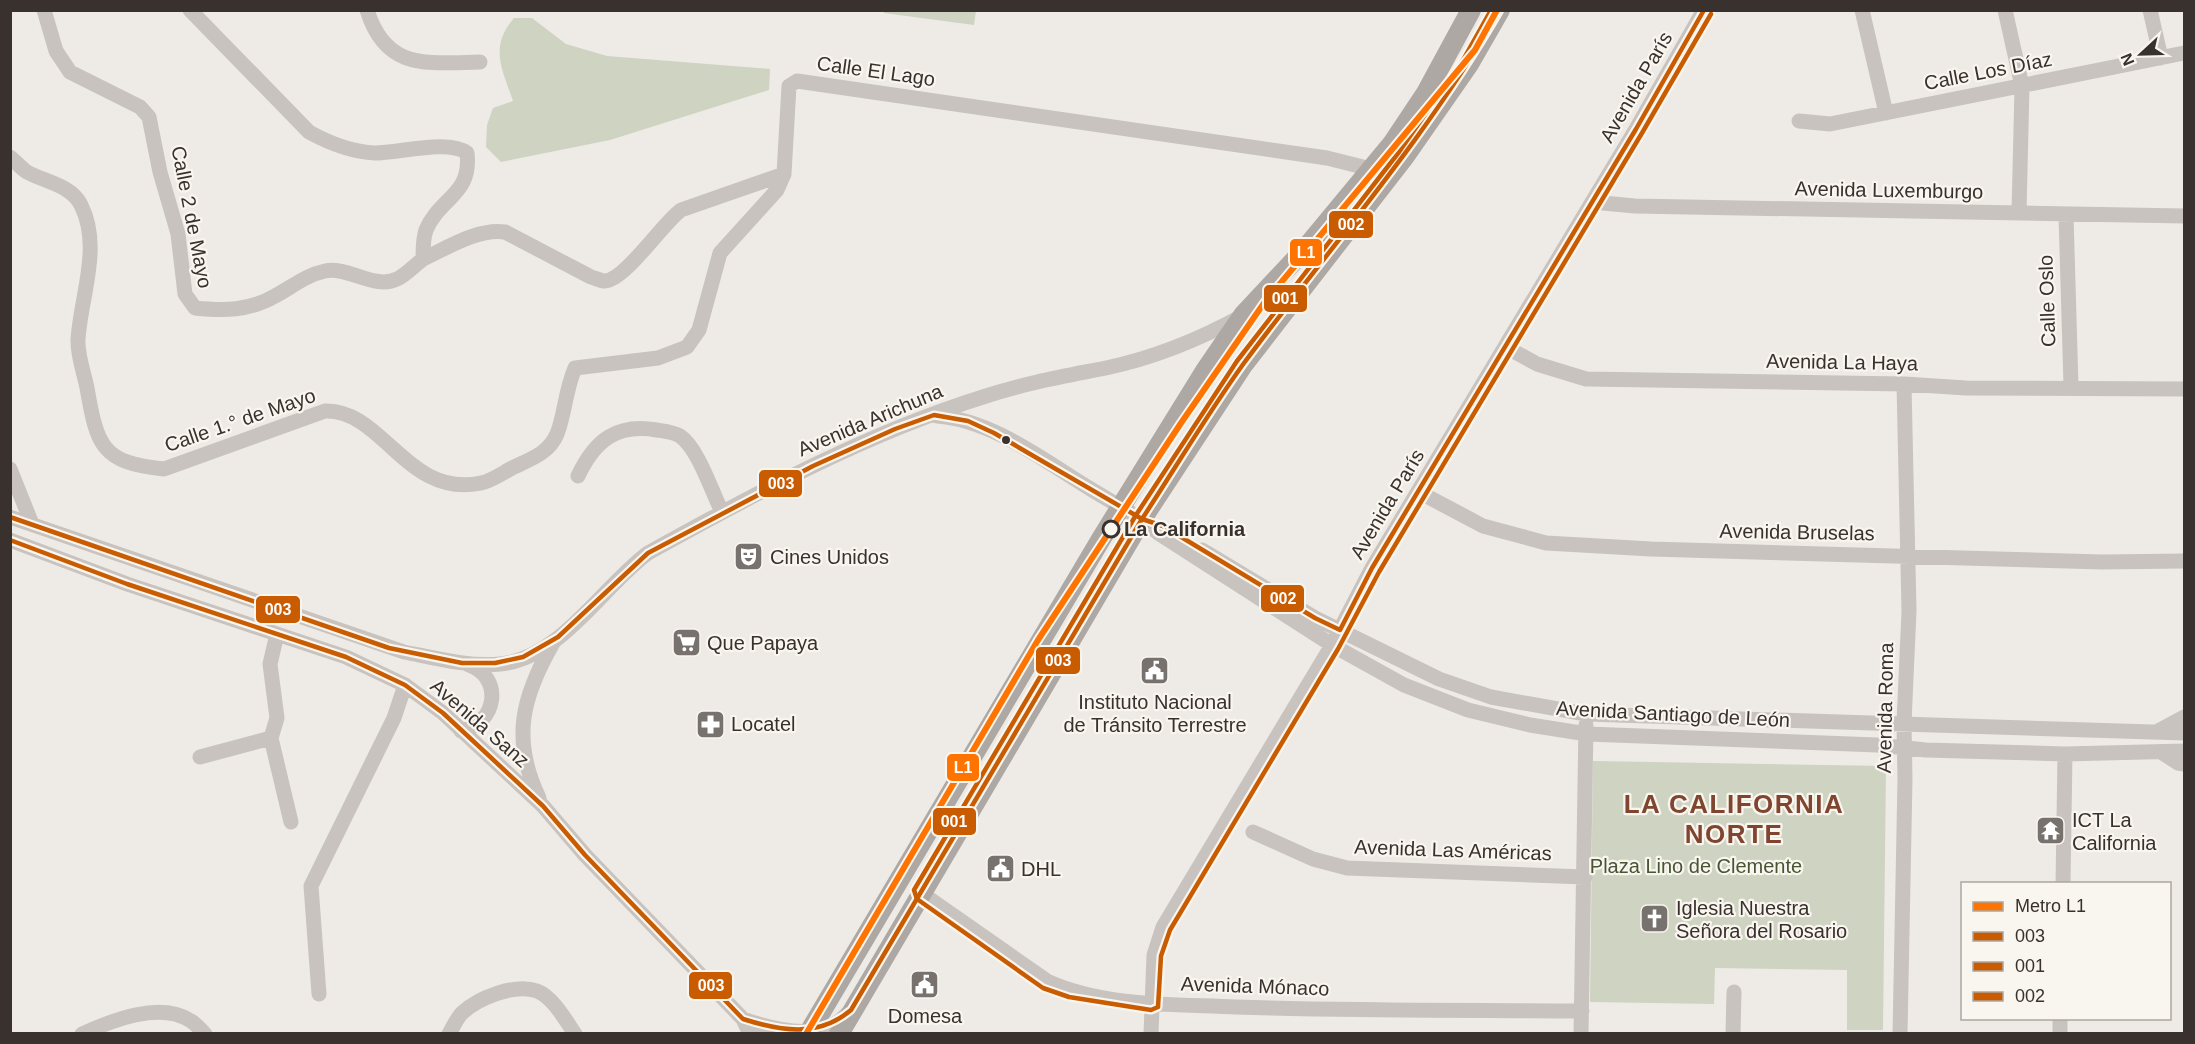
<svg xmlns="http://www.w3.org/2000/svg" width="2195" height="1044" viewBox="0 0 2195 1044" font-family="Arial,sans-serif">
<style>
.green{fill:#cfd3c2}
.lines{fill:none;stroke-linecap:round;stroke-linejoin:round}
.minor{stroke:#c8c3bf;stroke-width:15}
.major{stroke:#ada8a4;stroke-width:20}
.bus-1-casing{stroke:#f9f5ef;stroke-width:9}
.bus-2-casing{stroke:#f9f5ef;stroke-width:9}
.bus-3-casing{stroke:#f9f5ef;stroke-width:9}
.bus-1{stroke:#c95b00;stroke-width:4.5}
.bus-2{stroke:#c95b00;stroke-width:4.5}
.bus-3{stroke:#c95b00;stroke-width:4.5}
.metro-1-casing{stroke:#f9f5ef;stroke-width:10}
.metro-1{stroke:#ff7400;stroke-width:6}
.bus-dot{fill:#39312d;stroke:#f9f5ef;stroke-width:2}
.stop-dot{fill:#f9f5ef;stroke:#39312d;stroke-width:3}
.labels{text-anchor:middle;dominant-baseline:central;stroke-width:4.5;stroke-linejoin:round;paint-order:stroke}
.street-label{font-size:20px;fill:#39312d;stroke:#f9f5ef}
.stop-label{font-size:20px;font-weight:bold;fill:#39312d;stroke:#f9f5ef;text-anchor:start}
.poi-label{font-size:20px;fill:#39312d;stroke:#f9f5ef;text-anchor:start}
.park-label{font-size:20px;fill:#475533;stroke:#f9f5ef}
.district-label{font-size:26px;font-weight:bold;letter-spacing:1.5px;fill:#7f452f;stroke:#f9f5ef}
.line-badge{stroke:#f9f5ef;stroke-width:2}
.badge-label{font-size:16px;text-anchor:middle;font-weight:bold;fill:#fff}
</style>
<rect width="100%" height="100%" fill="#eeebe6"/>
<!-- green -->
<path class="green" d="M884,10H976V11L974,25L884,13Z
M514,18H532L566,44L607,56L770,69L769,90L610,140L501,162L486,147L487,125L493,108L513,101C502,69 489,47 514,18Z
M1593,761L1886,766L1883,1030H1847V970L1715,968L1714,1004L1590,1002Z"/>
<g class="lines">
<!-- minor -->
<path class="minor" d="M44,10L56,51L70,72L140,107L149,117L160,172L178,234L185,294L195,308C224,311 249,311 275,296C292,287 306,275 325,271C348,266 375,290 397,279C406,275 415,265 423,259
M190,10L309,132C329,143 352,152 375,153C399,153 449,139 467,153C472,195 440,197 426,230C423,238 423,250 423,259C447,248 478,228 505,232L591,277C595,278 601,281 605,281C625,280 662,224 681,210L784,174L789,86L797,81L1327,158L1371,169
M367,10C386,71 427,63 480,62
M1862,10L1886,113
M2005,10L2022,86L2019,213
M2150,10L2161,58
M1799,121L1830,124L2184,53
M10,157C16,162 21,168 27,172C45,182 71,185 81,205C102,247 81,295 78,339C77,354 84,373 87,388C97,445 101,463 164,469L325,411C383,409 407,499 481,483C492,481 504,472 514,467C531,459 549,453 557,434C565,414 565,391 575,368L658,358L687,347L699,330L720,253L777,190L784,174
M1592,202L1635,206L2184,216
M2066,215L2071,386
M1506,347L1537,364L1586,379L1904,384L1966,388L2184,389
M937,416C992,420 1043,460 1089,488C1113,503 1137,514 1158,533L1332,645L1404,685L1468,710L1530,725L1587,734L1877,745L1926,750L2065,754L2184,751
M10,469L32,524
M578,476C595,440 617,423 657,430C664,431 674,432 680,436C698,448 712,492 722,512
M1419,492L1483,526L1546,543L1651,549L2102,562L2184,561
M10,517L404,652C435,658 468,667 500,664C560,659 602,587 648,553C756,493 867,433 986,396C1025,383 1066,376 1106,368C1153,358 1200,339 1242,316
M10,540L127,584L346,657L405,685L443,713L543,806L585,855L743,1019L750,1034
M1202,550L1315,618L1439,679L1491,697L1586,714L2184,733
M277,634L270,664L277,718L271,738L291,822
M461,731C498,723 503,677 469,665
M2158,731L2184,717
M2161,752L2178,763L2184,764
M200,757L271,738
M539,798C511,739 522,697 553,643
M1253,832L1313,859L1347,868L1585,877
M2063,884L2065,754
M921,893L1047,981C1104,1007 1174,1004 1236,1007C1351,1011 1466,1010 1582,1011
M319,994L311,886L394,718L405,685
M743,1019C774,1030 822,1043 847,1014
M82,1034C113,1020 160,1001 191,1021C196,1024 200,1029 205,1034
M449,1034C453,1027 457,1018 462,1013C478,998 515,983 537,991C553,997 566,1021 575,1034
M1151,1034L1154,955L1163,927L1332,645L1372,568L1636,129L1704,10
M1581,1034L1586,725
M1733,1034L1734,992
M1900,1034L1905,779L1904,723L1909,611L1904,384
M2060,1034V1018"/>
<!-- major -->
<path class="major" d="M808,1034L1101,539L1205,371L1244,314L1305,249L1392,144L1426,93L1471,10
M839,1034L1142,519L1243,365L1405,156L1469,64L1500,10"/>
<defs>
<path id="bus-1" d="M10,517L389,648L462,663H495L523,657L558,637L648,553L813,466L895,429L934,415L968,421L994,433L1142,519L851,1010C818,1038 781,1031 743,1019L585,855L543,806L443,713L405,685L346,657L127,584L10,540"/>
<path id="bus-2" d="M1491,10L1463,60L1399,152L1237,361L1136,515L914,890L917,899L1043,988L1069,997L1151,1010L1158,1007L1161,956L1170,930L1338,649L1379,572L1642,133L1711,14"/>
<path id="bus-3" d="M1500,10C1427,137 1331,246 1244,363C1208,413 1176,467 1142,519L1163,526L1315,618L1340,630L1372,568L1636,129L1704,10"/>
</defs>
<!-- bus-1 casing -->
<use href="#bus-1" class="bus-1-casing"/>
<!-- bus-2 casing -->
<use href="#bus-2" class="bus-2-casing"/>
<!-- bus-3 casing -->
<use href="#bus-3" class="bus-3-casing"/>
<!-- bus-1 -->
<use href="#bus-1" class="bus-1"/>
<!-- bus-2 -->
<use href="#bus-2" class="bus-2"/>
<!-- bus-3 -->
<use href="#bus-3" class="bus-3"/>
<defs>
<path id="metro-1" d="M806,1034L1038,640L1181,423L1264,303L1475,50L1497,10"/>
</defs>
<!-- metro-1 casing -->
<use href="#metro-1" class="metro-1-casing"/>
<!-- metro-1 -->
<use href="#metro-1" class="metro-1"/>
</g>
<!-- icons -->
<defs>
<symbol id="theatre-square" viewBox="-11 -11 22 22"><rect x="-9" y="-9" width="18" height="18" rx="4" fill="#78726e" stroke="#f9f5ef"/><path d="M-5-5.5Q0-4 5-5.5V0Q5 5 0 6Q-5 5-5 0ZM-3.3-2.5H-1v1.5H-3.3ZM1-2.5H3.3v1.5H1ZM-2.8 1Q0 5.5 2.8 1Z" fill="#fff"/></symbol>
<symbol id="supermarket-square" viewBox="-11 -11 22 22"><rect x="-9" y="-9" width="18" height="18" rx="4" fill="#78726e" stroke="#f9f5ef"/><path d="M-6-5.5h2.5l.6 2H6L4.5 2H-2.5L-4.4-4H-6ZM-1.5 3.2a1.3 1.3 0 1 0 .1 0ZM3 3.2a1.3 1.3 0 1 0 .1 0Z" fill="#fff"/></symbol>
<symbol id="civic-square" viewBox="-11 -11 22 22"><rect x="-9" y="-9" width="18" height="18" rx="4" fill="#78726e" stroke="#f9f5ef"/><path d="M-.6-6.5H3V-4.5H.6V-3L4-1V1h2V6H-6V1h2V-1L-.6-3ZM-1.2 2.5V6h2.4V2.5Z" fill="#fff"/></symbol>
<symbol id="pharmacy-square" viewBox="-11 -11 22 22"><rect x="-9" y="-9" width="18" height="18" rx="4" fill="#78726e" stroke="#f9f5ef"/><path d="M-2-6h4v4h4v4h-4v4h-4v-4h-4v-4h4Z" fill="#fff"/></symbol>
<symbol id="temple-square" viewBox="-11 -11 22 22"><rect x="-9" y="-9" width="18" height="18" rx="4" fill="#78726e" stroke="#f9f5ef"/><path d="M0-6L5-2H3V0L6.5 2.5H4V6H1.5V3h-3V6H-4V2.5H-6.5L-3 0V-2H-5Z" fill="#fff"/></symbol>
<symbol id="church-square" viewBox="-11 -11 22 22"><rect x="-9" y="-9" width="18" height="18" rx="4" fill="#78726e" stroke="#f9f5ef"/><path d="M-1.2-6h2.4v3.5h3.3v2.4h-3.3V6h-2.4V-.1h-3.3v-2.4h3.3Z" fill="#fff"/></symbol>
</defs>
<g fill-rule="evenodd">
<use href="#theatre-square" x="732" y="540" width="33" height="33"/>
<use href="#supermarket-square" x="670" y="626" width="33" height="33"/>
<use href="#civic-square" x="1138" y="654" width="33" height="33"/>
<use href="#pharmacy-square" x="694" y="708" width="33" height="33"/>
<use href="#temple-square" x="2034" y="814" width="33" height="33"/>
<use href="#civic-square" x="984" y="852" width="33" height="33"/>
<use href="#church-square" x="1638" y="902" width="33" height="33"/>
<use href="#civic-square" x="908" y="968" width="33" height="33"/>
</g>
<!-- markers -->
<circle class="bus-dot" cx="1006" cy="440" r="5"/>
<circle class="stop-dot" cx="1111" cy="529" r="8"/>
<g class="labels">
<!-- street labels -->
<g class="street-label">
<text transform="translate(876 71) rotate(8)">Calle El Lago</text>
<text transform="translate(1988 71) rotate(-11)">Calle Los Díaz</text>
<text transform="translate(1636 87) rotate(-60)">Avenida París</text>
<text transform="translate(1889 190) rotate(1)">Avenida Luxemburgo</text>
<text transform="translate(192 217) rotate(79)">Calle 2 de Mayo</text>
<text transform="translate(2047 301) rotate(-92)">Calle Oslo</text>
<text transform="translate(1842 362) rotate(1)">Avenida La Haya</text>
<text transform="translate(240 420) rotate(-19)">Calle 1.° de Mayo</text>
<text transform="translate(870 420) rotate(-23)">Avenida Arichuna</text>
<text transform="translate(1387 504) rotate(-59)">Avenida París</text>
<text transform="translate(1797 532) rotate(1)">Avenida Bruselas</text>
<text transform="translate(1885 708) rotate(-89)">Avenida Roma</text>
<text transform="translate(1673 714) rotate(3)">Avenida Santiago de León</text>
<text transform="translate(480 723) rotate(41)">Avenida Sanz</text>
<text transform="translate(1453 850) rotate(2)">Avenida Las Américas</text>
<text transform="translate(1255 986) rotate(2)">Avenida Mónaco</text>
</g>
<!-- stop labels -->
<g class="stop-label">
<text x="1124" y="529">La California</text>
</g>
<!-- poi labels -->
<g class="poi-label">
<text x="770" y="557">Cines Unidos</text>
<text x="707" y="643">Que Papaya</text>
<text x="1155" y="702" text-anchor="middle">Instituto Nacional<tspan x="1155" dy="23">de Tránsito Terrestre</tspan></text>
<text x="731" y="724">Locatel</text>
<text x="2072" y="820">ICT La<tspan x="2072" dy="23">California</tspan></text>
<text x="1021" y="869">DHL</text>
<text x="1676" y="908">Iglesia Nuestra<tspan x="1676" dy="23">Señora del Rosario</tspan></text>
<text x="925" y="1016" text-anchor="middle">Domesa</text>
</g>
<!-- park labels -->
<g class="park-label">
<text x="1696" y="866">Plaza Lino de Clemente</text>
</g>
<!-- district labels -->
<g class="district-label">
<text x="1734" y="804">LA CALIFORNIA<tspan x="1734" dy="30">NORTE</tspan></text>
</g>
</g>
<g class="line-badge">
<rect x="1328" y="210" width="46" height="29" rx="6" fill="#c95b00"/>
<rect x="1289" y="238" width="34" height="29" rx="6" fill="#ff7400"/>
<rect x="1263" y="284" width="45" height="29" rx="6" fill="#c95b00"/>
<rect x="758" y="469" width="45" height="29" rx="6" fill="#c95b00"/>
<rect x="1260" y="584" width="45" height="29" rx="6" fill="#c95b00"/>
<rect x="255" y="595" width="46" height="29" rx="6" fill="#c95b00"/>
<rect x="1035" y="646" width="46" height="29" rx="6" fill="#c95b00"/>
<rect x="946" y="753" width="34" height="29" rx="6" fill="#ff7400"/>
<rect x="932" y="807" width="45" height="29" rx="6" fill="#c95b00"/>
<rect x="688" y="971" width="45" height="29" rx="6" fill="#c95b00"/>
</g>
<g class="badge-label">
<text x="1351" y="230">002</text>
<text x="1306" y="258">L1</text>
<text x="1285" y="304">001</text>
<text x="781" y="489">003</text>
<text x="1283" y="604">002</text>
<text x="278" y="615">003</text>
<text x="1058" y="666">003</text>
<text x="963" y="773">L1</text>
<text x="954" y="827">001</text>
<text x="711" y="991">003</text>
</g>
<!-- border -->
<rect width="2195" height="1044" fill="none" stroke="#39312d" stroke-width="24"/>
<!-- legend -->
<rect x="1961" y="882" width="210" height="138" fill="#f9f5ef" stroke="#aca7a1" stroke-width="1.5"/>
<rect x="1973" y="902" width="30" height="9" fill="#ff7400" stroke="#aca7a1" stroke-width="1.5"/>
<text x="2015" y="912" font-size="18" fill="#39312d">Metro L1</text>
<rect x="1973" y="932" width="30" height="9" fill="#c95b00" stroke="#aca7a1" stroke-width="1.5"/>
<text x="2015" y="942" font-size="18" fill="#39312d">003</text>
<rect x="1973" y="962" width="30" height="9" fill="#c95b00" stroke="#aca7a1" stroke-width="1.5"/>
<text x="2015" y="972" font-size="18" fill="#39312d">001</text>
<rect x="1973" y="992" width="30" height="9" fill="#c95b00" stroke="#aca7a1" stroke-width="1.5"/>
<text x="2015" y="1002" font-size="18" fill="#39312d">002</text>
<!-- north arrow -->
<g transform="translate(2141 54) rotate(248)" stroke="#f9f5ef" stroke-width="4.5" paint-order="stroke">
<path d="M0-4.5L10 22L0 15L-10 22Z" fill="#39312d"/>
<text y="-9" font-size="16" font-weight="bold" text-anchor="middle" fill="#39312d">N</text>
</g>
</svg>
